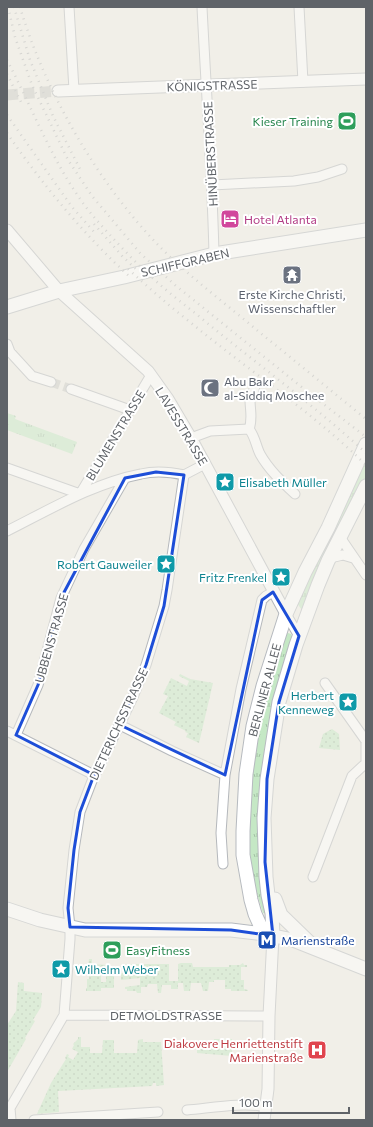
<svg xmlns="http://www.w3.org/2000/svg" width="373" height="1127" viewBox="0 0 373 1127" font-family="Commissioner,sans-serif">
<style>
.grass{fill:url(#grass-tufts)}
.park{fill:url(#park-dots)}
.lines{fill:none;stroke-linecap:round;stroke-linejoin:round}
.minor-tunnel{stroke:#ccccc8;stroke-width:9;stroke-dasharray:9 4.5;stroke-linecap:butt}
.tertiary-tunnel{stroke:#ccccc8;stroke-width:11;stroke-dasharray:11 5.5;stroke-linecap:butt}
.minor-casing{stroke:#b5b8bc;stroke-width:11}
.tertiary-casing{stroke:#b5b8bc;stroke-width:13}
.secondary-casing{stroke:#b6babf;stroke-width:15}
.minor{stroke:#fff;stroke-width:9}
.tertiary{stroke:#fff;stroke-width:11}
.secondary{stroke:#fff;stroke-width:13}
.rail{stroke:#b6b7b8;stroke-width:2.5;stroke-dasharray:1 5;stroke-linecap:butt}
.marked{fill:none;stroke:#1d4ed8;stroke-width:3;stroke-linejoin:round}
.labels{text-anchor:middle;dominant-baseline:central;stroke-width:4;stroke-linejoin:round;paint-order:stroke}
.street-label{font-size:12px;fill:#5f6368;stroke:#fff}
.leisure-label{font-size:12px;fill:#27864d;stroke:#fff;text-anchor:end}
.hotel-label{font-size:12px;fill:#b23c85;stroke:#fff;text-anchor:start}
.worship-label{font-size:12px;fill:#5b616d;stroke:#fff}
.culture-label{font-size:12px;fill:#0d838f;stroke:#fff;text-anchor:end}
.transit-label{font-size:12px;fill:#164399;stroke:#fff;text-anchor:start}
.health-label{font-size:12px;fill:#be3a42;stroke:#fff;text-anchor:end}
</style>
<defs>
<pattern id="grass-tufts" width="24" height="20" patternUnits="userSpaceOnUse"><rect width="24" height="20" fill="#c5e8c5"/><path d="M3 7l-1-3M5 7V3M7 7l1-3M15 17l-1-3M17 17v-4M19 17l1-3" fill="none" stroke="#a3c0a4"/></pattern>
<pattern id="park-dots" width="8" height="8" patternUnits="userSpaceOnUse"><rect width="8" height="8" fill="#c5e8c5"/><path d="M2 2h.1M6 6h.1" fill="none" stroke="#a3c0a4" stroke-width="1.8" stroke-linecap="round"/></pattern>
</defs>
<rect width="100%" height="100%" fill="#f1efe8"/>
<!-- grass -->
<path class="grass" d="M7,413L16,416L15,419L77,442L72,454L7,430Z
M366,457V478L319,572L302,610L296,602Z
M288,633L291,634L292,637C267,709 253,796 260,872C261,886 265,900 268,914L263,913C257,894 251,874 250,853C248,810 253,753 263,710C269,685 278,659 285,634Z"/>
<!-- park -->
<path class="park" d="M180,674L190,679L213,683L199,743L186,737L188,733L185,732L186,731L174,725L176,722L159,713L168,696L163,694L171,678L187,686L189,681L179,676Z
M332,729L339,734L340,750L319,748L323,734Z
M89,959H92V964L107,965L106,974H101V982H106V976H114V988H101V991H86V988H87V979H89V974H87Z
M181,963H192L193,967H229V965H240L243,963L244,965H247V967H241V980H244V989L248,990V991H231V989H225V980H214V982H209L208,991H203L201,983H191L190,991H184L183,983H178V989H171V985H162L161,993H158L157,984H148L147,987H141V993H137L136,991H127V989H125V987L140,985V978L121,980V973H128V967L121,966V964H169V981H178V964Z
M18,982L24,983V991L42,993L41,1007L33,1020L35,1021L25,1038L26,1039L7,1072V1025L16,1011Z
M78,1037H81V1047H90V1053H102L103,1040H114V1053H137L138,1040L143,1039V1042H161L164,1085L156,1086V1083H153L152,1086L58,1091L59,1112L37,1114L51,1083L66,1059L65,1058L67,1054L69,1055L68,1057L73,1060L78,1052L72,1049L74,1045L73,1044L78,1039Z
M214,1039H232V1056L197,1053V1042H214Z"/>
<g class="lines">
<!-- minor-tunnel -->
<path class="minor-tunnel" d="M51,382L71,389"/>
<!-- tertiary-tunnel -->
<path class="tertiary-tunnel" d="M7,95L58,91"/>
<defs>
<path id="minor" d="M69,7L74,90
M202,7C206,89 212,171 214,254
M299,7L303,82
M212,185L294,181L318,177L342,169
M7,344L10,352L32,376L51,382
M71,389L130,410
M249,429C255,436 256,446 260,454C269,470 282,482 295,494
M249,429C253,419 250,410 250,400C251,394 255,390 255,385
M191,438L210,431L249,429
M7,468L80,494L151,375
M184,475L205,464
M7,531C49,510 94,483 141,474C154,471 170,472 184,475
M340,537L366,575
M330,558L343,555L353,558
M286,614L299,636
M325,683L366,741V763
M120,725L172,751L225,775
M7,731L94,775
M16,735L38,685L61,598L84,549L125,478
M223,864L221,833L225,775L241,689L262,600L266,596L273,592
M313,877L352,776L366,763
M64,1015L269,1016
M187,1110C211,1108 244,1102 266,1107
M11,1120L10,1108L64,1015L70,939V927L68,908L74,850L80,812L92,781L133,697L146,665L164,606L167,590L184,475
M34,1120L158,1112"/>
<path id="tertiary" d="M58,91L366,79
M7,230L59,291L148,371L168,399L191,438L286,614
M264,1120L268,1089L269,1016L273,936"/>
<path id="secondary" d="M7,307L59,291L124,277L214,254L366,230
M275,899L281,915L312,945
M7,909L40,920L85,930H231L264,934L293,940L366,969
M264,934L255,914L251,900L243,855V831L246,774L253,726L263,686L286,614L305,572L328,528L366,444
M273,936L272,913L268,895L266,877L264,818L267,779L279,702L296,645L318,585L328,561L366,486"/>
</defs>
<!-- minor casing -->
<use href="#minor" class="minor-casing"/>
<!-- tertiary casing -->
<use href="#tertiary" class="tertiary-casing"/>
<!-- secondary casing -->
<use href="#secondary" class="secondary-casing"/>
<!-- minor -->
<use href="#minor" class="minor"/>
<!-- tertiary -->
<use href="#tertiary" class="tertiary"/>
<!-- secondary -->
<use href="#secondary" class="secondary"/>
<!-- rail -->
<path class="rail" d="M8,7L15,37L32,85L68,160L92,196L140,253L175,285L304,389L366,437
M14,7L30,60L53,116L80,169
M20,7C45,92 99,185 161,248C191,278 226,304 258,331C294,360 330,390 366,419
M7,60C34,111 55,170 93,216C114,240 140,268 165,289C179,301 193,311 207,323C260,366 316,407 366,453
M7,74L22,104
M7,115L72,207L95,233
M7,133C42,184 85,236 130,277
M94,224L123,257L138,271
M128,269C148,287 168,305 190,322C248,370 312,412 366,465"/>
</g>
<!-- marked area -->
<path d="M0 0H373V1127H0ZM156,472L184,475L164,606L146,665L120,725L225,775L262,600L273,592L299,636L279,702L267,779L265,862L273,936L231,930L70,927L68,908L74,850L80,812L94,775L16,735L38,685L61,598L125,478Z" fill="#f1efe8" fill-opacity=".55" fill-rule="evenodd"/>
<path class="marked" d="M156,472L184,475L164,606L146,665L120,725L225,775L262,600L273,592L299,636L279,702L267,779L265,862L273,936L231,930L70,927L68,908L74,850L80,812L94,775L16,735L38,685L61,598L125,478Z"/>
<!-- icons -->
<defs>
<symbol id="stadium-square" viewBox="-11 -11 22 22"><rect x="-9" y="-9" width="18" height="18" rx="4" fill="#2e9e5b" stroke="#fff"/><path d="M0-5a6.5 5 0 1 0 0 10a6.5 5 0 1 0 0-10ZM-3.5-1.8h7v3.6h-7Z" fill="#fff"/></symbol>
<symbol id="hotel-square" viewBox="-11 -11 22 22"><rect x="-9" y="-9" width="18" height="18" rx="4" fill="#d1479c" stroke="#fff"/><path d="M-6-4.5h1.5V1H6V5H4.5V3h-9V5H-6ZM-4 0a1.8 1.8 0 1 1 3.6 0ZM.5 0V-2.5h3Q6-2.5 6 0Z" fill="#fff"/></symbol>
<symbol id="temple-square" viewBox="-11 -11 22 22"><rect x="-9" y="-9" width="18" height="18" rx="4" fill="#6b7280" stroke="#fff"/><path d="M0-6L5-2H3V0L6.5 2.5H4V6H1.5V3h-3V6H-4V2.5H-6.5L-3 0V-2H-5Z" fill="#fff"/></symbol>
<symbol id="mosque-square" viewBox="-11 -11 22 22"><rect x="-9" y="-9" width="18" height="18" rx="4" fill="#6b7280" stroke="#fff"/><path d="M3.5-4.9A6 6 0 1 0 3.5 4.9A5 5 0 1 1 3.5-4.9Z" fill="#fff"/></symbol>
<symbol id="sight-square" viewBox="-11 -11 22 22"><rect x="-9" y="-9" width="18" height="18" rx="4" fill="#0f9aa8" stroke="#fff"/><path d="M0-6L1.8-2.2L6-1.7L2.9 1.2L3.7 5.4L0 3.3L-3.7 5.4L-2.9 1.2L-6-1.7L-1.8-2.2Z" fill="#fff"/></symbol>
<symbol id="metro-square" viewBox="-11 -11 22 22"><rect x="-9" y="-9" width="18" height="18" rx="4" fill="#1a4fb4" stroke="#fff"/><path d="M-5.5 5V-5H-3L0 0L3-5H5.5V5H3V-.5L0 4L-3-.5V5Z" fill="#fff"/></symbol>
<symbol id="hospital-square" viewBox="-11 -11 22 22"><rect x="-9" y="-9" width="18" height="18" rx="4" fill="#e0444e" stroke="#fff"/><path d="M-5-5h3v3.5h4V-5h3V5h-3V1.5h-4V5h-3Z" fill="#fff"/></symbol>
</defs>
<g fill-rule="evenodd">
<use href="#stadium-square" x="336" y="110" width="22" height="22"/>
<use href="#hotel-square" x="219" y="208" width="22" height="22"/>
<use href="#temple-square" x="281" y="264" width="22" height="22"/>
<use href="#mosque-square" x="199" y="377" width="22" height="22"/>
<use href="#sight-square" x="214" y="471" width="22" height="22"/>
<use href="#sight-square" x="155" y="553" width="22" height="22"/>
<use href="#sight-square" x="270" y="566" width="22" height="22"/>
<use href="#sight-square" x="337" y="691" width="22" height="22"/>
<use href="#metro-square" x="256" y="929" width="22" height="22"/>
<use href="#stadium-square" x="101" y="939" width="22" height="22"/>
<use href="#sight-square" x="50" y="958" width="22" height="22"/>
<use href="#hospital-square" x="306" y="1039" width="22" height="22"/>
</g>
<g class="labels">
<!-- street labels -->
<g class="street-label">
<text transform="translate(212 85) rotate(-2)">KÖNIGSTRASSE</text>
<text transform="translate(210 154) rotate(-93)">HINÜBERSTRASSE</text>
<text transform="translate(185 262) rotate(-13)">SCHIFFGRABEN</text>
<text transform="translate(182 426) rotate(59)">LAVESSTRASSE</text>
<text transform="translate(115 435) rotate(-59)">BLUMENSTRASSE</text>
<text transform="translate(51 638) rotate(-74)">UBBENSTRASSE</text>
<text transform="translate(264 690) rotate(-75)">BERLINER ALLEE</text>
<text transform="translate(118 724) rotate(-65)">DIETERICHSSTRASSE</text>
<text x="166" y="1015">DETMOLDSTRASSE</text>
</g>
<!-- leisure labels -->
<g class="leisure-label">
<text x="333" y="121">Kieser Training</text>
<text x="126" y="950" text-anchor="start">EasyFitness</text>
</g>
<!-- hotel labels -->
<g class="hotel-label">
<text x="244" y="219">Hotel Atlanta</text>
</g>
<!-- worship labels -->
<g class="worship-label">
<text x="292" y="294">Erste Kirche Christi,<tspan x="292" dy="14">Wissenschaftler</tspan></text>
<text x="224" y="381" text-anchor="start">Abu Bakr<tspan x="224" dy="14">al-Siddiq Moschee</tspan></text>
</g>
<!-- culture labels -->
<g class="culture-label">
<text x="239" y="482" text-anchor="start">Elisabeth Müller</text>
<text x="152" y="564">Robert Gauweiler</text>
<text x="267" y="577">Fritz Frenkel</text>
<text x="334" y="695">Herbert<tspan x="334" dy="14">Kenneweg</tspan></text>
<text x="75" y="969" text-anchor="start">Wilhelm Weber</text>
</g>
<!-- transit labels -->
<g class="transit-label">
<text x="281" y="940">Marienstraße</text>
</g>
<!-- health labels -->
<g class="health-label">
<text x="303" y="1043">Diakovere Henriettenstift<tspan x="303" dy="14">Marienstraße</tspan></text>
</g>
</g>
<!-- border -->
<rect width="373" height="1127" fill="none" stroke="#5f6368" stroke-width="16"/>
<!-- scale -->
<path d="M233 1107v6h116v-6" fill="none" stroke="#5f6368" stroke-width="2"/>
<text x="239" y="1107" font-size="12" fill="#5f6368" stroke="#ffffff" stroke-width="3" paint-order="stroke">100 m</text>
</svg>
